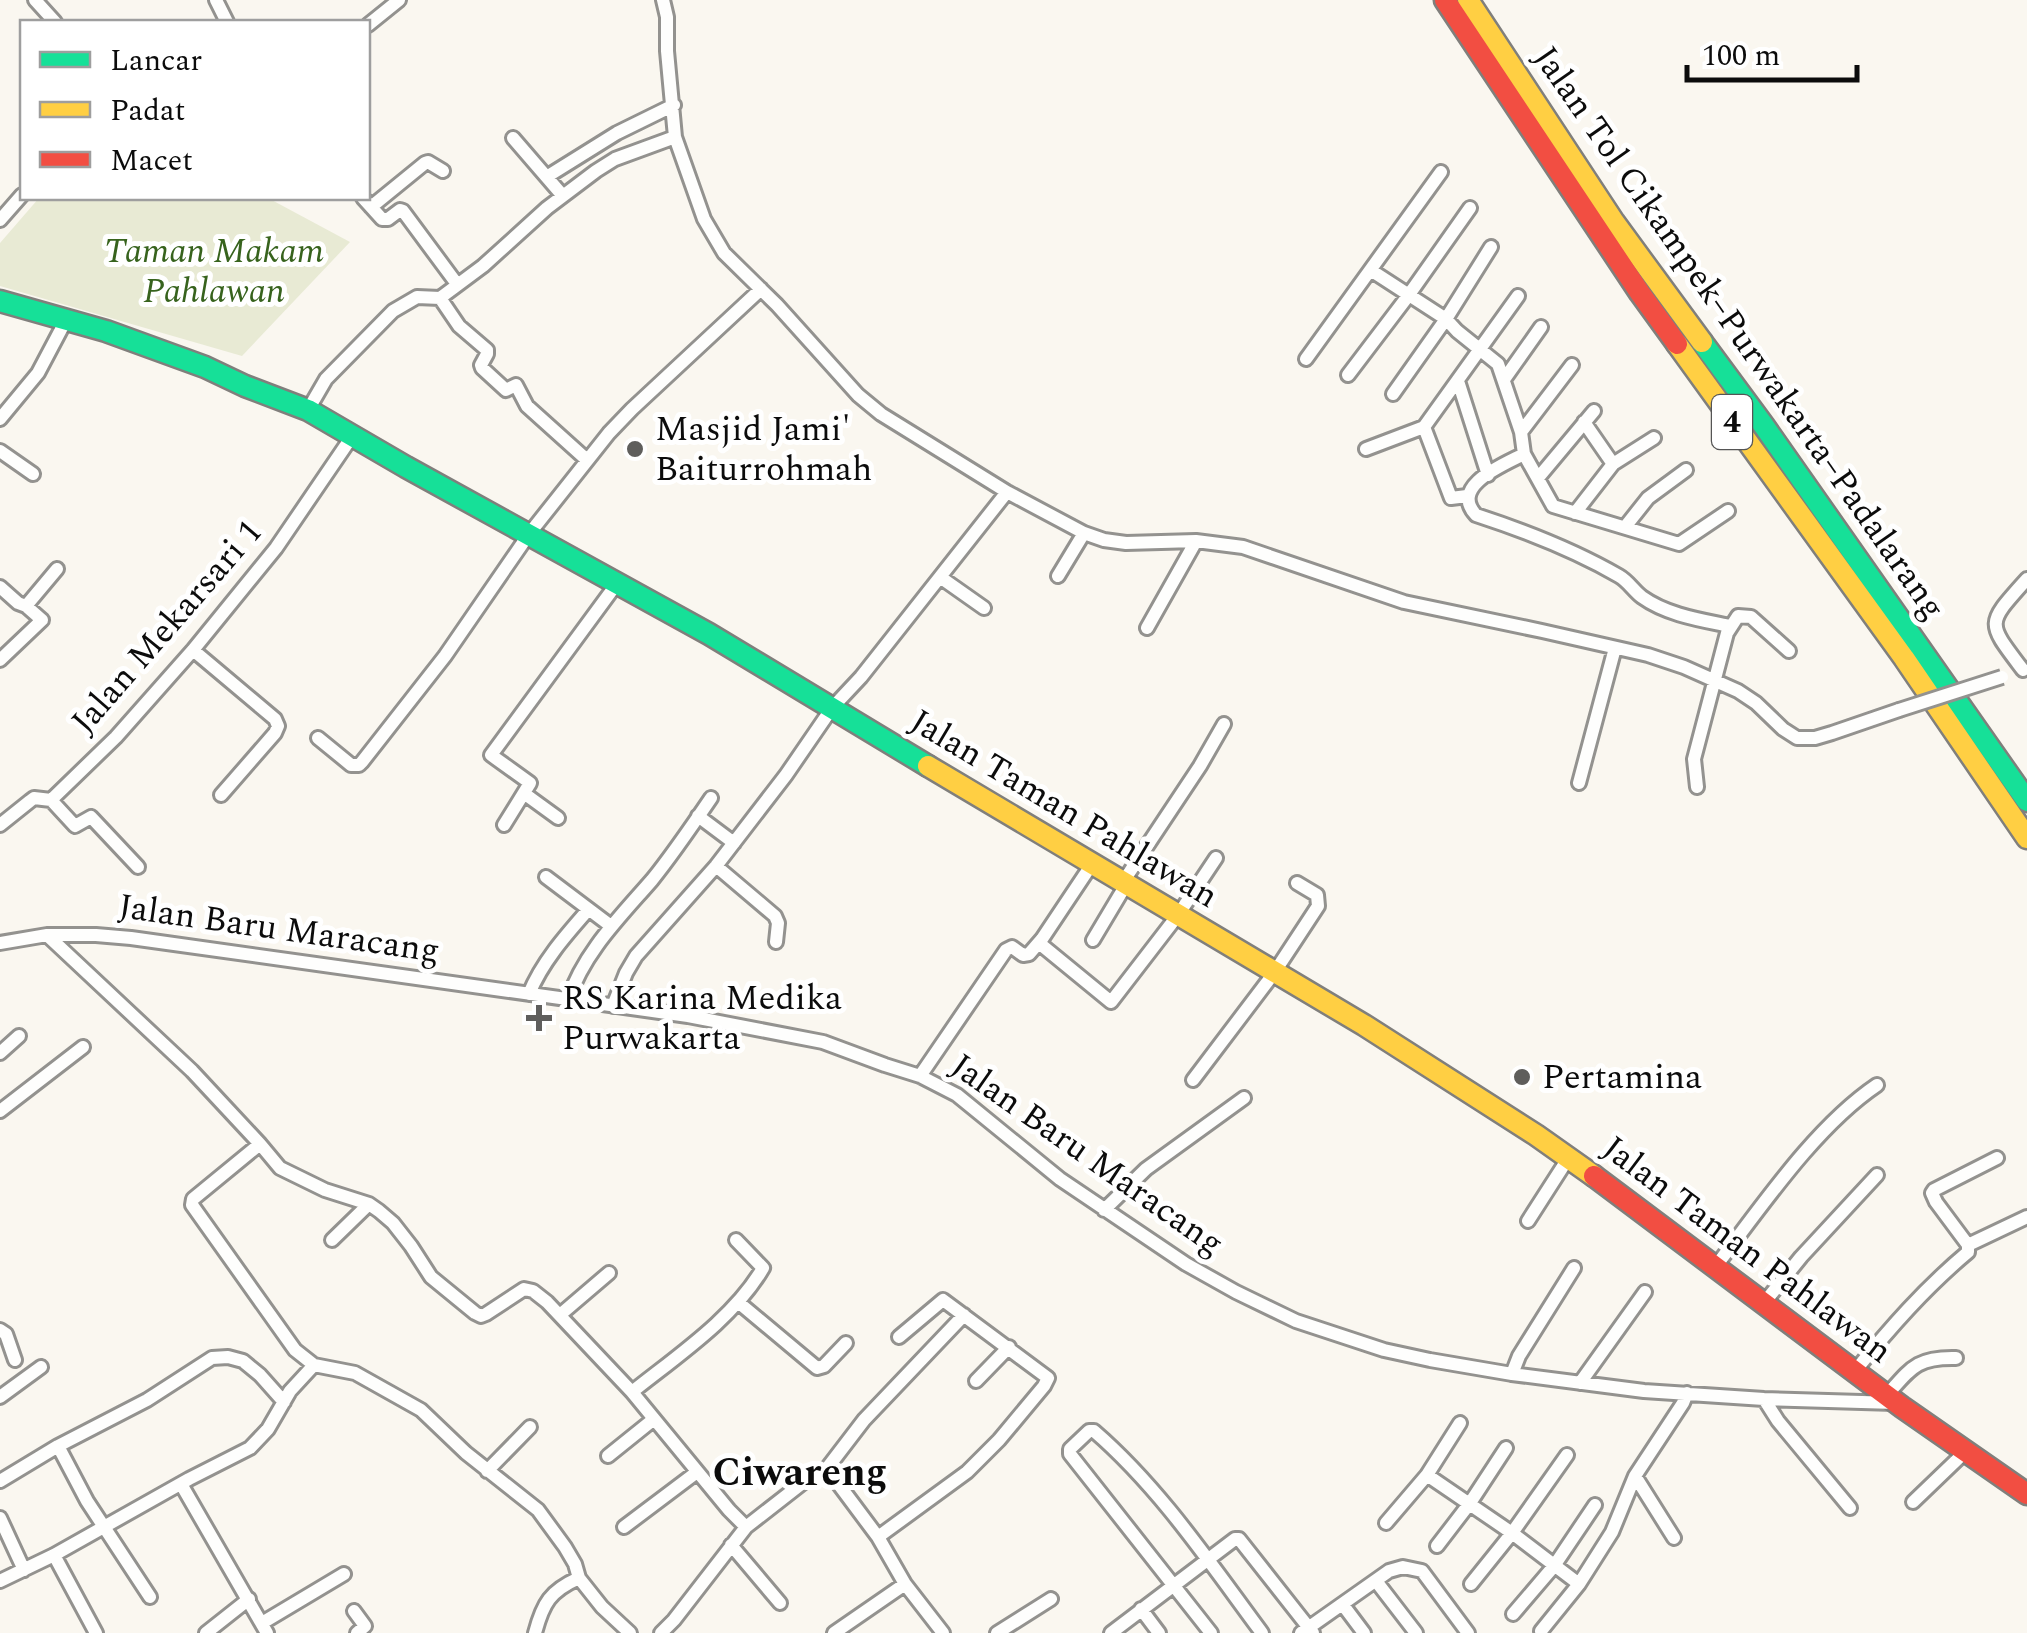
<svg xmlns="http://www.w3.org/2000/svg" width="2027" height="1633" viewBox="0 0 2027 1633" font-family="Spectral,serif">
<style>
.cemetery{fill:#e8ead4}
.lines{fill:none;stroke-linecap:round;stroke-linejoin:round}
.street-casing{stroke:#93928f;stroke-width:18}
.fast-casing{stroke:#807f7c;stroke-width:25}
.slow-casing{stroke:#807f7c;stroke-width:25}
.jam-casing{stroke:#807f7c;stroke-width:25}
.street{stroke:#fefefd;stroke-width:12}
.fast{stroke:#16e098;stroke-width:20}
.slow{stroke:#ffcf43;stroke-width:20}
.jam{stroke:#f24e42;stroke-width:20}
.street-bridge-casing{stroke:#93928f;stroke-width:18;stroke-linecap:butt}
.street-bridge{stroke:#fefefd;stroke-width:12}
.poi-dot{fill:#5f5e5c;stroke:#fff;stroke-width:4}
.labels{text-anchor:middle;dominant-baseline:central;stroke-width:10;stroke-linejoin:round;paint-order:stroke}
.shield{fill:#fff;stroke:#555;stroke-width:2.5}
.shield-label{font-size:32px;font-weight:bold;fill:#0c0c0c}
.park-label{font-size:35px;font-style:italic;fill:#37631d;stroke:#fff}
.street-label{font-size:35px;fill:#0c0c0c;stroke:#fff}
.poi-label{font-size:35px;fill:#0c0c0c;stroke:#fff;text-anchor:start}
.quarter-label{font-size:40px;font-weight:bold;fill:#0c0c0c;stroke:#fff}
</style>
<rect width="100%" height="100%" fill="#faf7f0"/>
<!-- cemetery -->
<path class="cemetery" d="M39,198H268L350,242L242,356L0,286V243Z"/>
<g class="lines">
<defs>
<path id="street" d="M35,0L55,22
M216,0L227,22
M663,0L667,17V51L675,137L704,219L724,253L777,305L858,395L881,414L1007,492L1084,533L1104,540L1126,543L1196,541L1243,547L1404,602L1542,631L1648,655L1684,667L1738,691L1756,703L1783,729L1797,738H1815L1832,733L1899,710
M368,25L399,0
M513,138L563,196
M548,176L617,133L674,105
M363,198L382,219H388L400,210L403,211L457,284
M371,207L425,163L428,162L443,171
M0,220L22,195
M1372,271L1446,319L1457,331L1498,364L1521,432L1524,454C1503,465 1449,486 1476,515C1525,531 1574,550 1619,576C1628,581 1634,591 1642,597C1667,615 1701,620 1730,626
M440,298L459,326L487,350V354L481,365L482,368L506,390L516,385L527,406L587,460
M1306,359L1441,172
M1348,375L1408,296L1470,208
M1505,378L1541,327
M1458,381L1488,475
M1393,394L1446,319L1491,247
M308,410L326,379L393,311L417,297L440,298L483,266L547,208L596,171L615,159L675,137
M0,419L38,373L66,320
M1584,422L1613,464
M1424,427L1451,498L1467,496
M1521,432L1572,365
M1366,449L1424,427L1518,296
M0,451L33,474
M1524,454L1553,506L1679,544L1728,511
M1538,478L1594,411
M1575,513L1613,464L1654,438
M1625,527L1648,498L1686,470
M1058,576L1084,533
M940,577L984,608
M0,587L18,603L26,606
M1147,628L1196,541
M193,650L275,719L278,726L275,733L221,795
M0,660L42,620L26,606L57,569
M2023,670C1986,621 1986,625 2027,579
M318,738L351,765H359L362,762L445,656L529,534L609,433L632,409L761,289
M1579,783L1615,648
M1697,787L1694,759L1727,633L1738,616L1751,617L1789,651
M525,794L558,818
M51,800L75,826L91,817L138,867
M698,816L734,843
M0,825L30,801L34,798L51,800L116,737L193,650L276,548L353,435
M504,825L530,783L491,755L618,582
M716,866L775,916L778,923L776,942
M546,877L611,926
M1123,882L1200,766L1224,724
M47,935L192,1071L260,1144L280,1168L325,1190L369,1204L379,1211L393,1223L411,1246L431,1277L475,1313L481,1316L486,1314L524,1289L533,1291L547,1302L632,1392L729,1510L746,1527L814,1474L825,1471L834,1478L878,1537L905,1584L943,1633
M1093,940L1127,883
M0,943L47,935H96L131,938L688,1016L823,1042L885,1065L920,1076L957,1095L1060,1179L1186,1264L1236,1292L1296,1321L1384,1350L1430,1360L1512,1374L1644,1391L1764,1399L1895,1403
M1039,943L1111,1002L1178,915L1216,858
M529,994C542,962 566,935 588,910
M568,1000C584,952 620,917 652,880C673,854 692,826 711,798
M613,1006L626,973L636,956L716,866L786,775L832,708L861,677L1007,492
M0,1053L19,1036
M920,1076L1006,950L1012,947L1023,955L1029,954L1042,939L1092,864
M1193,1080L1274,973L1318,906L1317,895L1297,883
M0,1111L83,1047
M260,1144L193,1199L192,1205L295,1350L314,1365L355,1373L421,1410L466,1453L538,1510L565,1547L575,1564L579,1578L602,1607L630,1633
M1104,1210L1146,1169L1244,1098
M1528,1221L1569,1157
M332,1240L369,1204
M1968,1245L2027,1217
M1716,1266C1762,1206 1815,1127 1877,1085
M738,1302L817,1368L824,1366L846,1343
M1764,1303L1801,1257L1877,1175
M561,1314L609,1273
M0,1330L6,1334L15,1360
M1855,1371C1890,1328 1925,1288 1968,1252V1245L1936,1202L1932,1193L1934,1190L1997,1158
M1512,1374L1519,1356L1574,1268
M976,1381L1009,1347
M1580,1383L1645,1292
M632,1392C677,1356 734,1318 763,1268L736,1240
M1887,1395C1911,1368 1917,1357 1956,1358
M0,1397L41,1367
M1764,1399L1778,1421L1850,1508
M58,1446L87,1501L150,1597
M608,1456L654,1419
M487,1471L530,1427
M825,1471L864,1420L964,1315
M1427,1475L1512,1533L1579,1584
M1635,1476L1674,1538
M0,1481L58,1446L147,1400L212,1358L228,1357L243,1361L260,1375L284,1402
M181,1484L267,1633
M1913,1502L1964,1453
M0,1518L24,1570
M1386,1523L1427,1475L1460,1423
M624,1527L697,1472
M878,1537L967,1472L999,1440L1044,1386L1048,1378L943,1300L899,1337
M731,1545L780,1603
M1437,1546L1470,1503L1506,1448
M54,1555L96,1633
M0,1581L54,1555L189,1479L250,1448L268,1429L290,1391L314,1365
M1376,1581L1416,1633
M1471,1584L1512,1533L1567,1455
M1343,1605L1364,1633
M1141,1609L1159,1633
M354,1611L365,1626L357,1633
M1513,1614L1554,1566L1595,1505
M262,1623L344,1574
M1541,1631L1579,1584L1612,1532L1635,1476L1683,1403L1687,1393
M206,1633L249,1599
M535,1633C543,1603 550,1591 579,1578
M661,1633L674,1620L746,1527
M834,1633L905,1584
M997,1633L1051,1599
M1111,1633L1235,1539H1239L1313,1633
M1211,1633L1070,1454V1449L1089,1431H1094C1160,1488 1210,1563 1262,1633
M1301,1633L1389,1571L1403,1567L1422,1571L1468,1633"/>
<path id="fast" d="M0,301L106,331L205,367L245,386L308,410L406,467L709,634L928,766
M1702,342L1764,426L2027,801"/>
<path id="slow" d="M1468,0L1614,222L1702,342
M1677,344L1904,658L2027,838
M928,766L1364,1025L1536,1135L1594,1176"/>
<path id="jam" d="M1445,0L1640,293L1677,344
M1594,1176L1902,1407L2027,1494"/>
</defs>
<!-- street casing -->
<use href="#street" class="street-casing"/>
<!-- fast casing -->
<use href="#fast" class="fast-casing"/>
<!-- slow casing -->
<use href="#slow" class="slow-casing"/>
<!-- jam casing -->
<use href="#jam" class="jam-casing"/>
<!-- street -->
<use href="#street" class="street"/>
<!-- fast -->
<use href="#fast" class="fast"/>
<!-- slow -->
<use href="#slow" class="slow"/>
<!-- jam -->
<use href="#jam" class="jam"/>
<defs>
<path id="street-bridge" d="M1899,710L2002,677"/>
</defs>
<!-- street-bridge casing -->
<use href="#street-bridge" class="street-bridge-casing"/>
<!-- street-bridge -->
<use href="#street-bridge" class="street-bridge"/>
</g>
<!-- markers -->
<g class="poi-dot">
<circle cx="635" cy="449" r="10"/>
<path d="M534 1003h10v10h10v10h-10v10h-10v-10h-10v-10h10z"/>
<circle cx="1522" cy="1077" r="10"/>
</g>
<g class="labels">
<!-- shield labels -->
<rect class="shield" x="1712" y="395" width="40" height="54" rx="8"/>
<g class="shield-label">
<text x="1732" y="422">4</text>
</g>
<!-- park labels -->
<g class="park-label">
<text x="214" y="251">Taman Makam<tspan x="214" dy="40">Pahlawan</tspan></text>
</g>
<!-- street labels -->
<g class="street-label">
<text transform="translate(1739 333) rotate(55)">Jalan Tol Cikampek–Purwakarta–Padalarang</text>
<text transform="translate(167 627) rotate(-49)">Jalan Mekarsari 1</text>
<text transform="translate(1064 809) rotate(31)">Jalan Taman Pahlawan</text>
<text transform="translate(279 929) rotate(8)">Jalan Baru Maracang</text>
<text transform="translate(1087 1155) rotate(35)">Jalan Baru Maracang</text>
<text transform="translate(1747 1250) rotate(37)">Jalan Taman Pahlawan</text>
</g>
<!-- poi labels -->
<g class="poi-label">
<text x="655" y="429">Masjid Jami'<tspan x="655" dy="40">Baiturrohmah</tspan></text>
<text x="562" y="998">RS Karina Medika<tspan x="562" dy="40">Purwakarta</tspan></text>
<text x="1542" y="1077">Pertamina</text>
</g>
<!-- quarter labels -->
<g class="quarter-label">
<text x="800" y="1473">Ciwareng</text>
</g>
</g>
<!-- legend -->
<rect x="20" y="20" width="350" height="180" fill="#ffffff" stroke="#9e9e9e" stroke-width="2.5"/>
<rect x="40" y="52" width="50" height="15" fill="#16e098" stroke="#9e9e9e" stroke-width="2.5"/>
<text x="110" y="70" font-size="30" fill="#0c0c0c">Lancar</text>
<rect x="40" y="102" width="50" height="15" fill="#ffcf43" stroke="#9e9e9e" stroke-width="2.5"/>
<text x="110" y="120" font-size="30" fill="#0c0c0c">Padat</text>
<rect x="40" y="152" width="50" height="15" fill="#f24e42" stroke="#9e9e9e" stroke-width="2.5"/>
<text x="110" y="170" font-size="30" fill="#0c0c0c">Macet</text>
<!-- scale -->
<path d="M1687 65v15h170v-15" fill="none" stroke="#0c0c0c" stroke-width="5"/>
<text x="1702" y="65" font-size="30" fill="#0c0c0c" stroke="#ffffff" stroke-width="8" paint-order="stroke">100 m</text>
</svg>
